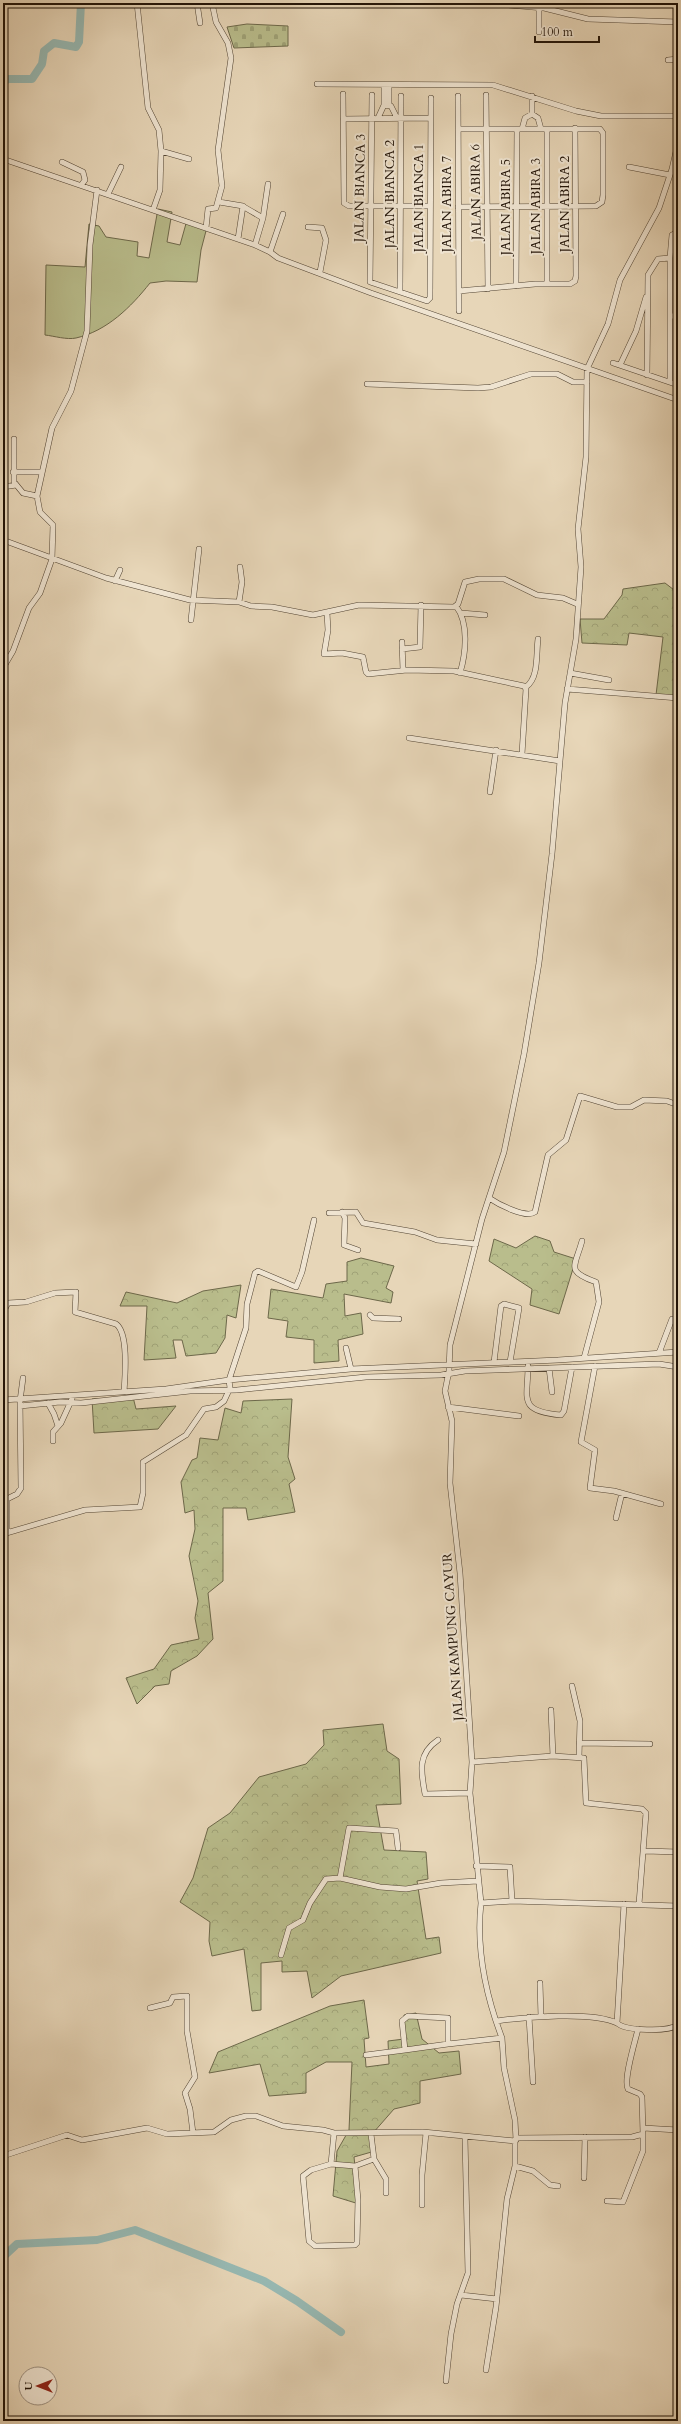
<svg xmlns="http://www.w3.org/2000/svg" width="681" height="2424" viewBox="0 0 681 2424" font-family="Cardo,serif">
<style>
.grass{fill:#b9bd8c;stroke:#6d684a}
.forest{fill:url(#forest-crowns);stroke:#6d684a}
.cemetery{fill:url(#cemetery-stones);stroke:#6d684a}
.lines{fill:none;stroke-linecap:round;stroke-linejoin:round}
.river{stroke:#97b9b3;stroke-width:8}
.minor-casing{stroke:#524433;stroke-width:6}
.minor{stroke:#efe4d1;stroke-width:5}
.labels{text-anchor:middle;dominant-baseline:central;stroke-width:4;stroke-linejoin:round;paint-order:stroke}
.street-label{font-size:13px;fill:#211307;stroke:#efe4d1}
</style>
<defs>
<pattern id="forest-crowns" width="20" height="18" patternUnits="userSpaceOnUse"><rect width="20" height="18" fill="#b9bd8c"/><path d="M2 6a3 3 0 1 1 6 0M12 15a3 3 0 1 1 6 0" fill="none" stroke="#9fa277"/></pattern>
<pattern id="cemetery-stones" width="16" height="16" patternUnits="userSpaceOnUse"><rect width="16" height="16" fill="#b9bd8c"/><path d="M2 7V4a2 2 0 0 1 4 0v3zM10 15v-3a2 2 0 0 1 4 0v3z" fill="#9fa277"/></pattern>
</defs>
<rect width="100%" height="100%" fill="#e7d6b8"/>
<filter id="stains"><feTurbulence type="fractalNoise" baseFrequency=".005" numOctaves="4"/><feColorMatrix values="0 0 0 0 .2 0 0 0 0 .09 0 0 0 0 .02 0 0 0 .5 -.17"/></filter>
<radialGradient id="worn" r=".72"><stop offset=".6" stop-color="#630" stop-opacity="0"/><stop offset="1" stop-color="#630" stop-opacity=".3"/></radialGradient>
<!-- grass -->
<path class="grass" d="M158,209L172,212L167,242L180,245L187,220L207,227L201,250L197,282L166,281L150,283C131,307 107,331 76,338C67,340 54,336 45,335L46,265L85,267L89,224L99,226L106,237L138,242L137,256L149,258Z"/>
<!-- forest -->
<path class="forest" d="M665,583L678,593V696L656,695L663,637L629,633L627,645L582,643L580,619H604L622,595L623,589Z
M535,1236L550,1241L554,1252L576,1259L559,1314L530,1305L532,1289L489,1261L494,1239L516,1248Z
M361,1258L394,1266L386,1288L393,1292L391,1303L344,1294L345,1316L361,1313L363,1334L338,1340L339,1361L314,1363V1340L286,1337L288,1321L268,1318L271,1289L323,1298L326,1284L347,1281V1262Z
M241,1285L236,1318L227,1315L225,1338L216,1353L186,1356L182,1340H173L176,1358L144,1360L147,1306H120L126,1292L177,1303L203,1291Z
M133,1397L136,1409L176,1406L158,1429L94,1433L92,1399Z
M292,1399L288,1457L295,1479L289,1484L295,1512L248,1520L246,1508H223V1581L208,1593L213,1639L197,1656L171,1671L169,1684L155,1686L137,1704L126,1678L154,1669L171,1645L199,1639L195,1618L198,1601L189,1556L195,1529L194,1510L185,1513L181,1482L192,1460L197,1458L200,1438L218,1440L225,1408L241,1413L243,1401Z
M383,1724L387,1751L399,1759L401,1804L376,1805L384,1850L426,1852L428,1879L417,1881L426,1939L439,1937L441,1953L341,1976L312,1998L307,1971L282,1972V1961L261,1963V2010L252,2011L244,1949L212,1956L209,1941L210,1922L180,1902L193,1878L208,1828L230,1813L259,1777L306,1764L324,1745L323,1730Z
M364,2000L369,2038L364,2039L366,2067L389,2064L388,2041L404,2039V2015L416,2013L422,2039L439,2053L459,2051L461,2074L420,2081V2103L394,2109L373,2133L375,2151L354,2157L359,2204L333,2196L337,2151L349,2130L352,2062H326L306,2073V2093L269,2096L260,2064L209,2073L218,2052L330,2006Z"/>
<!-- cemetery -->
<path class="cemetery" d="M247,24L288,26V46L234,48L227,27Z"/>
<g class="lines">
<!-- river -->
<path class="river" d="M3,82L8,79H32L42,64L44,51L54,43L76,47L79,42L81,3
M3,2257L17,2244L97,2240L135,2230L264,2281L297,2301L341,2332"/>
<defs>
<path id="minor" d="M137,3L148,108L159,130L161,151L160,190L153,210
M197,3L200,23
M486,3L544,8L588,19L678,22
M675,22L678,30
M539,32V7
M668,60L678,59
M317,84L493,85L576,111L601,116H678
M343,94L344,203L349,206H430
M372,95L370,282L427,301L430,298L431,98
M486,95L488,289
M458,96L459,311
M384,105V86
M389,105V86
M532,114V96
M378,118L384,105L391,106L397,118
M343,119L431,118
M458,129H600L603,133V195L602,202L596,206L458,207
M522,129L525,118L532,114L538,118L541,129
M547,129V284
M678,143L672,169L659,208L620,280L608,324L587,369L586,457L578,529L581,567L576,639L565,703L552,854L539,963L524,1054L504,1152L482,1219L450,1345L449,1371L445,1391L452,1421L450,1483L460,1573L472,1762L470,1793L481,1903L512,1901L678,1906
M161,151L189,159
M3,159L255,245L270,252L278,258L371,293L678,400
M62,162L83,172L85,180L82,184
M629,167L670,175
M108,194L121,167
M219,202L243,206L238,239
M244,207L263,218
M308,227L322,228L326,240L320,272
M206,228L208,209L216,208L222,186L218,150L231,58L228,43L216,22L212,3
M255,245L263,218L268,184
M270,252L283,214
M516,286L517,129
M400,291L401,96
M459,291L535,284H570L575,281L576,276L575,128
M670,316H678
M613,363L678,385
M620,365L636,331L646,297
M647,375L648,275L658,259L670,258
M670,382V258L672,235L678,232
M367,384L478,388L491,387L531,374H557L573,382H587
M14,439V482L23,493L37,496
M13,472H41
M3,487L16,485
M3,540L106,578L190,600L239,602L251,606L272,607L313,615L359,605L454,607L458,604L465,582L479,579H504L537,595L563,598L577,604
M115,581L120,570
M239,602L242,582L240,567
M456,606C469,623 466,653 460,673
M327,613L328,630L324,654L342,653L363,657L366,672L368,674L407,670L454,671L524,686L526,689L522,754
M461,613L485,615
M191,620L199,549
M402,642L403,670
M402,649L420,647L421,605
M3,668L13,651L29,608L40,593L52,559L53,525L40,512L37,496L52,428L71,391L87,331L90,245L97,190
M570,673L609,680
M526,687C539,678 536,654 538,639
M567,689L678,698
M409,738L560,761
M490,792L496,750
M678,1124V1140
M489,1198C498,1204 526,1219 535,1212L548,1155L566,1140L580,1096L617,1107H631L644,1100L667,1101L678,1105
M342,1212L345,1218L344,1245L358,1250
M329,1213L356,1212L363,1223L415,1232L437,1240L476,1244
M582,1241C575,1267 565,1271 596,1282L599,1302L584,1358
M3,1312L8,1303L26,1302L55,1293L76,1292L75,1312L116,1324C129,1333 125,1377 124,1392
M370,1315L373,1318L399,1319
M346,1348L351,1369
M659,1353L672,1319H678
M494,1362L501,1306L504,1304L519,1308L510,1362
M528,1366C528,1399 517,1411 561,1415L564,1411L572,1367
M595,1366L581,1442L595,1450L590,1488L614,1491L661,1504
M549,1368L552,1392
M3,1400L166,1389L229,1380L351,1369L558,1360L678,1352
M48,1403L54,1414L58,1426
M20,1406L60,1402L81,1403L190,1391L237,1390L366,1377L441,1375L465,1371L659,1364L678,1367
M448,1407L519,1416
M53,1441V1432L61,1423L72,1399
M616,1518L622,1493
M7,1533V1499L17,1494L21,1488L20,1401L23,1378
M3,1534L85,1510L140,1507L143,1493V1462L186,1435L204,1409L216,1407L224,1401L230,1388L229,1380L246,1328L247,1304L255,1273L258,1271L296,1287L302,1272L314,1220
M572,1686L580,1721L579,1757
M551,1710L553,1756
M438,1740C417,1754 421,1772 425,1794L470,1793
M579,1743L650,1744
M472,1762L553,1756L584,1758L586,1803L642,1809L646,1813L639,1904
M645,1851L678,1852
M476,1866L510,1867L512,1901
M340,1878L349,1828L396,1831L398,1848
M281,1955L289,1928L303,1920L310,1903L326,1879L340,1878L380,1887L406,1889L441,1883L478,1881
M540,1983L541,2017
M150,2008L170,2003L173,1997L187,1996V2031L195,2077L185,2093L190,2109L193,2133
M529,2017L533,2082
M497,2021C525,2017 592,2011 617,2023L624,1904
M617,2023C625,2031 668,2032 678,2025
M502,2038L504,2068L515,2120L516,2140
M405,2050L448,2044
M366,2055L405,2050L402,2021L408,2016L448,2018V2044L502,2038C486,1996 476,1949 481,1903
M643,2128L678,2130
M371,2134L374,2159L386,2179V2193
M517,2138L632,2137L643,2134L642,2097L640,2094L628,2089C623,2080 635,2042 638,2029
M3,2156L67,2135L82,2140L147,2128L167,2134L214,2132L231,2120L246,2116H256L283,2126L323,2130L334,2133L423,2132L515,2141V2166L533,2171L550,2185L558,2186
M331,2164L355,2166L358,2200L357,2243L355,2245L315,2246L309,2241L303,2176L311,2170L331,2164L334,2133
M355,2166L374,2159
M584,2178L585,2137
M607,2201L623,2202L643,2151V2134
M422,2205V2175L426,2133
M461,2295L497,2299
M486,2370L496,2307L507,2199L515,2166
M446,2381L451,2334L457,2304L468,2273L465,2138"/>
</defs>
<!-- minor casing -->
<use href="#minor" class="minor-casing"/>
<!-- minor -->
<use href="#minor" class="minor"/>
</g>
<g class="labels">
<!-- street labels -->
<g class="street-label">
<text transform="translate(360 188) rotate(-89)">JALAN BIANCA 3</text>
<text transform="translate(476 192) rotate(-91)">JALAN ABIRA 6</text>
<text transform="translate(390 194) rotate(-90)">JALAN BIANCA 2</text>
<text transform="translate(419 198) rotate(-90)">JALAN BIANCA 1</text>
<text transform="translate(447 204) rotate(-90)">JALAN ABIRA 7</text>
<text transform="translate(565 204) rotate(-90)">JALAN ABIRA 2</text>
<text transform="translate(536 206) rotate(-90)">JALAN ABIRA 3</text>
<text transform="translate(506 207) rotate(-90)">JALAN ABIRA 5</text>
<text transform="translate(453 1637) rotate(-94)">JALAN KAMPUNG CAYUR</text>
</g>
</g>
<!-- margin -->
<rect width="681" height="2424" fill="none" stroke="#e7d6b8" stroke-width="16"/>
<rect x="4" y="4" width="673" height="2416" fill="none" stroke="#211307" stroke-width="2"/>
<rect x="8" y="8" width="665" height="2408" fill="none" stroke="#211307"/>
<!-- north arrow -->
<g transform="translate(38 2386) rotate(270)"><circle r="19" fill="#efe4d1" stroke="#9d9080"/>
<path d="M0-3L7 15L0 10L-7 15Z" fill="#8f2418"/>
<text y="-6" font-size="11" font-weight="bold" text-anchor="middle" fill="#211307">U</text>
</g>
<!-- scale -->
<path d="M535 36v6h64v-6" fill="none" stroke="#211307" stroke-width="2"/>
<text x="541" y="36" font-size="12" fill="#211307" stroke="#efe4d1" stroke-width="3" paint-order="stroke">100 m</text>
<rect width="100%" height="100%" filter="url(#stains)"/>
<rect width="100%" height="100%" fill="url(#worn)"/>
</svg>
